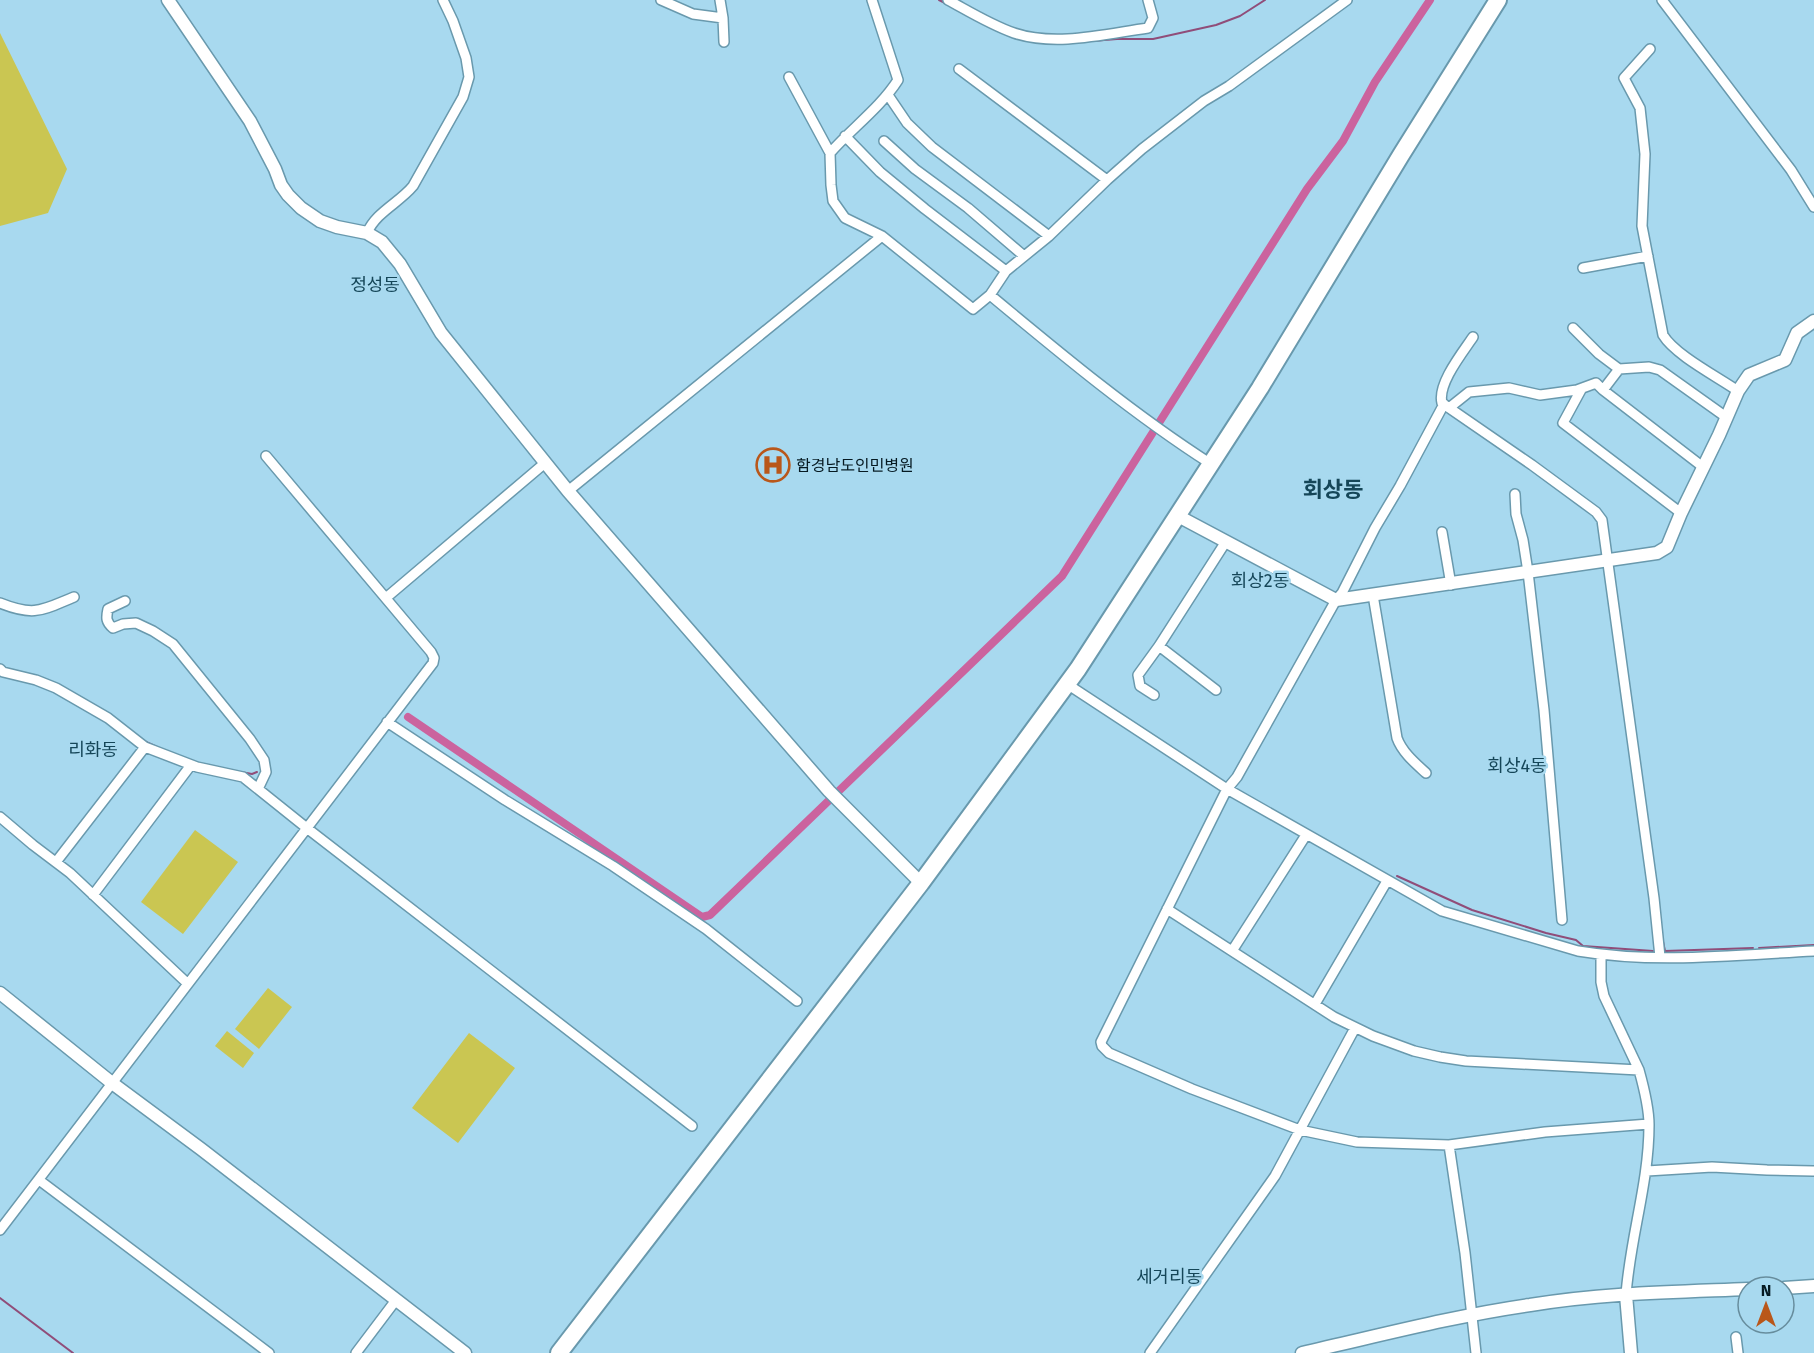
<svg xmlns="http://www.w3.org/2000/svg" width="1814" height="1353" viewBox="0 0 1814 1353" font-family="'Fira Sans','Noto Sans KR',sans-serif">
<style>
.green{fill:#cac652}
.lines{fill:none;stroke-linecap:round;stroke-linejoin:round}
.stream{stroke:#904d79;stroke-width:2}
.canal{stroke:#cb639e;stroke-width:8}
.street-casing{stroke:#6999ad;stroke-width:12}
.secondary-casing{stroke:#6999ad;stroke-width:15}
.highway-casing{stroke:#6999ad;stroke-width:20}
.street{stroke:#fff;stroke-width:9}
.secondary{stroke:#fff;stroke-width:12}
.highway{stroke:#fff;stroke-width:16}
.labels{text-anchor:middle;dominant-baseline:central;stroke-width:5;stroke-linejoin:round;paint-order:stroke}
.poi-label{font-size:16px;fill:#061a22;stroke:#a8d9ef;text-anchor:start}
.neighbourhood-label{font-size:18px;fill:#154658;stroke:#a8d9ef}
.district-label{font-size:22px;font-weight:bold;fill:#154658;stroke:#a8d9ef}
</style>
<rect width="100%" height="100%" fill="#a8d9ef"/>
<!-- green -->
<path class="green" d="M0,33L67,169L48,213L0,226Z
M195,830L238,862L183,934L141,902Z
M268,988L292,1007L259,1049L235,1029Z
M227,1031L254,1053L243,1068L215,1046Z
M469,1033L515,1068L458,1143L412,1108Z"/>
<g class="lines">
<!-- stream -->
<path class="stream" d="M939,0L947,4
M1092,41L1117,39H1153L1216,25L1240,16L1265,0
M142,740L159,748
M241,772L252,774L257,772
M1397,876L1472,910L1546,933L1576,940L1583,946L1653,951
M1662,937L1665,951L1753,948
M1759,948L1814,945
M0,1298L73,1353"/>
<!-- canal -->
<path class="canal" d="M408,717L702,917L710,915L1062,576L1307,189L1343,141L1375,82L1430,0"/>
<defs>
<path id="street" d="M661,0L693,14L723,18
M720,0L723,18L724,42
M948,0C970,12 991,25 1014,33C1056,47 1105,34 1148,28L1153,18L1148,0
M1662,0L1791,170L1814,207
M1650,49L1624,78L1640,108L1645,154L1642,226L1663,335C1675,355 1718,377 1738,391
M959,69L1107,180
M789,77L830,153L831,185L833,201L845,218L882,236L973,309L990,295L1006,271L1049,236L1107,180L1142,149L1204,101L1229,86L1347,0
M888,95L907,123L932,147L1049,236
M845,136L880,172L925,209L1006,271
M884,141L915,169L968,208L1024,256
M830,153C852,128 880,108 898,80L872,0
M367,233C376,212 399,203 413,186L463,97L469,77L466,58L453,21L443,0
M1583,268L1648,256
M990,295C1061,354 1133,414 1211,464
M1573,328L1599,354L1619,369L1649,367L1660,370L1726,417
M1473,337C1463,352 1437,384 1442,403L1532,465L1596,512L1602,520L1654,898L1660,957
M1582,388L1563,423L1681,513
M1603,390L1619,369
M1444,404L1400,486L1375,528L1342,593L1336,600L1237,777L1227,789L1101,1042L1102,1046L1109,1053L1192,1089L1300,1130L1357,1142L1449,1145L1545,1132L1649,1124
M1449,408L1469,392L1509,388L1540,395L1577,390L1596,383L1603,390L1703,467
M568,491L882,236
M1515,494L1516,514L1523,540L1528,572L1544,710L1562,920
M1442,532L1451,585
M1373,595L1397,738C1402,752 1415,763 1426,773
M387,597L545,463
M125,601L108,609C106,618 106,622 113,628L123,624L136,623L153,631L173,644L250,739L264,760L266,772L258,789
M0,603C35,617 42,610 74,597
M1159,646L1216,690
M0,669L3,672L36,680L56,688L108,718L145,747L197,767L243,777L308,829L692,1126
M1067,684L1227,789L1442,911L1578,951C1656,964 1736,955 1814,951
M1154,695L1140,686L1138,675L1159,646L1225,543
M387,722L505,800L613,866L706,929L797,1001
M0,817L33,845L70,873L187,983
M56,862L145,747
M93,895L191,765
M1167,909L1334,1017L1373,1036L1414,1051L1440,1057L1466,1061L1639,1070
M1232,951L1306,835
M1601,954V982L1604,996L1639,1070C1644,1088 1649,1107 1649,1125C1649,1183 1630,1238 1626,1295
M1315,1004L1387,881
M1449,1145L1465,1253L1476,1353
M1647,1171L1712,1167L1767,1170L1813,1171
M39,1180L269,1353
M0,1230L433,663L434,658L431,652L266,456
M1736,1337L1738,1353
M356,1353L396,1300
M1150,1353L1275,1176L1355,1028"/>
<path id="secondary" d="M168,0L250,121L275,169L281,185L288,195L301,208L320,221L337,227L367,233L382,242L400,264L441,333L568,491L829,791L921,883
M1178,516L1336,600L1657,553L1667,547L1681,513L1719,435L1738,391L1749,375L1785,360L1797,333L1814,321
M0,993L112,1083L201,1149L465,1353
M1784,1288L1814,1286
M1626,1295L1631,1353
M1302,1353C1378,1336 1453,1316 1530,1305C1602,1293 1675,1292 1748,1289"/>
<path id="highway" d="M559,1353L921,883L1078,669L1260,388L1401,155L1498,0"/>
</defs>
<!-- street casing -->
<use href="#street" class="street-casing"/>
<!-- secondary casing -->
<use href="#secondary" class="secondary-casing"/>
<!-- highway casing -->
<use href="#highway" class="highway-casing"/>
<!-- street -->
<use href="#street" class="street"/>
<!-- secondary -->
<use href="#secondary" class="secondary"/>
<!-- highway -->
<use href="#highway" class="highway"/>
</g>
<!-- icons -->
<defs>
<symbol id="hospital-ring" viewBox="-11 -11 22 22"><circle r="9.5" fill="#a8d9ef" stroke="#b9571a" stroke-width="1.5"/><path d="M-5-5h3v3.5h4V-5h3V5h-3V1.5h-4V5h-3Z" fill="#b9571a"/></symbol>
</defs>
<g fill-rule="evenodd">
<use href="#hospital-ring" x="754" y="446" width="38" height="38"/>
</g>
<g class="labels">
<!-- poi labels -->
<g class="poi-label">
<text x="796" y="465">함경남도인민병원</text>
</g>
<!-- neighbourhood labels -->
<g class="neighbourhood-label">
<text x="375" y="285">정성동</text>
<text x="1260" y="581">회상2동</text>
<text x="93" y="750">리화동</text>
<text x="1517" y="766">회상4동</text>
<text x="1169" y="1277">세거리동</text>
</g>
<!-- district labels -->
<g class="district-label">
<text x="1333" y="489">회상동</text>
</g>
</g>
<!-- north arrow -->
<g transform="translate(1766 1305)"><circle r="28" fill="#a8d9ef" stroke="#678d9d" stroke-width="1.5"/>
<path d="M0-4.5L10 22L0 15L-10 22Z" fill="#b9571a"/>
<text y="-9" font-size="16" font-weight="bold" text-anchor="middle" fill="#061a22">N</text>
</g>
</svg>
